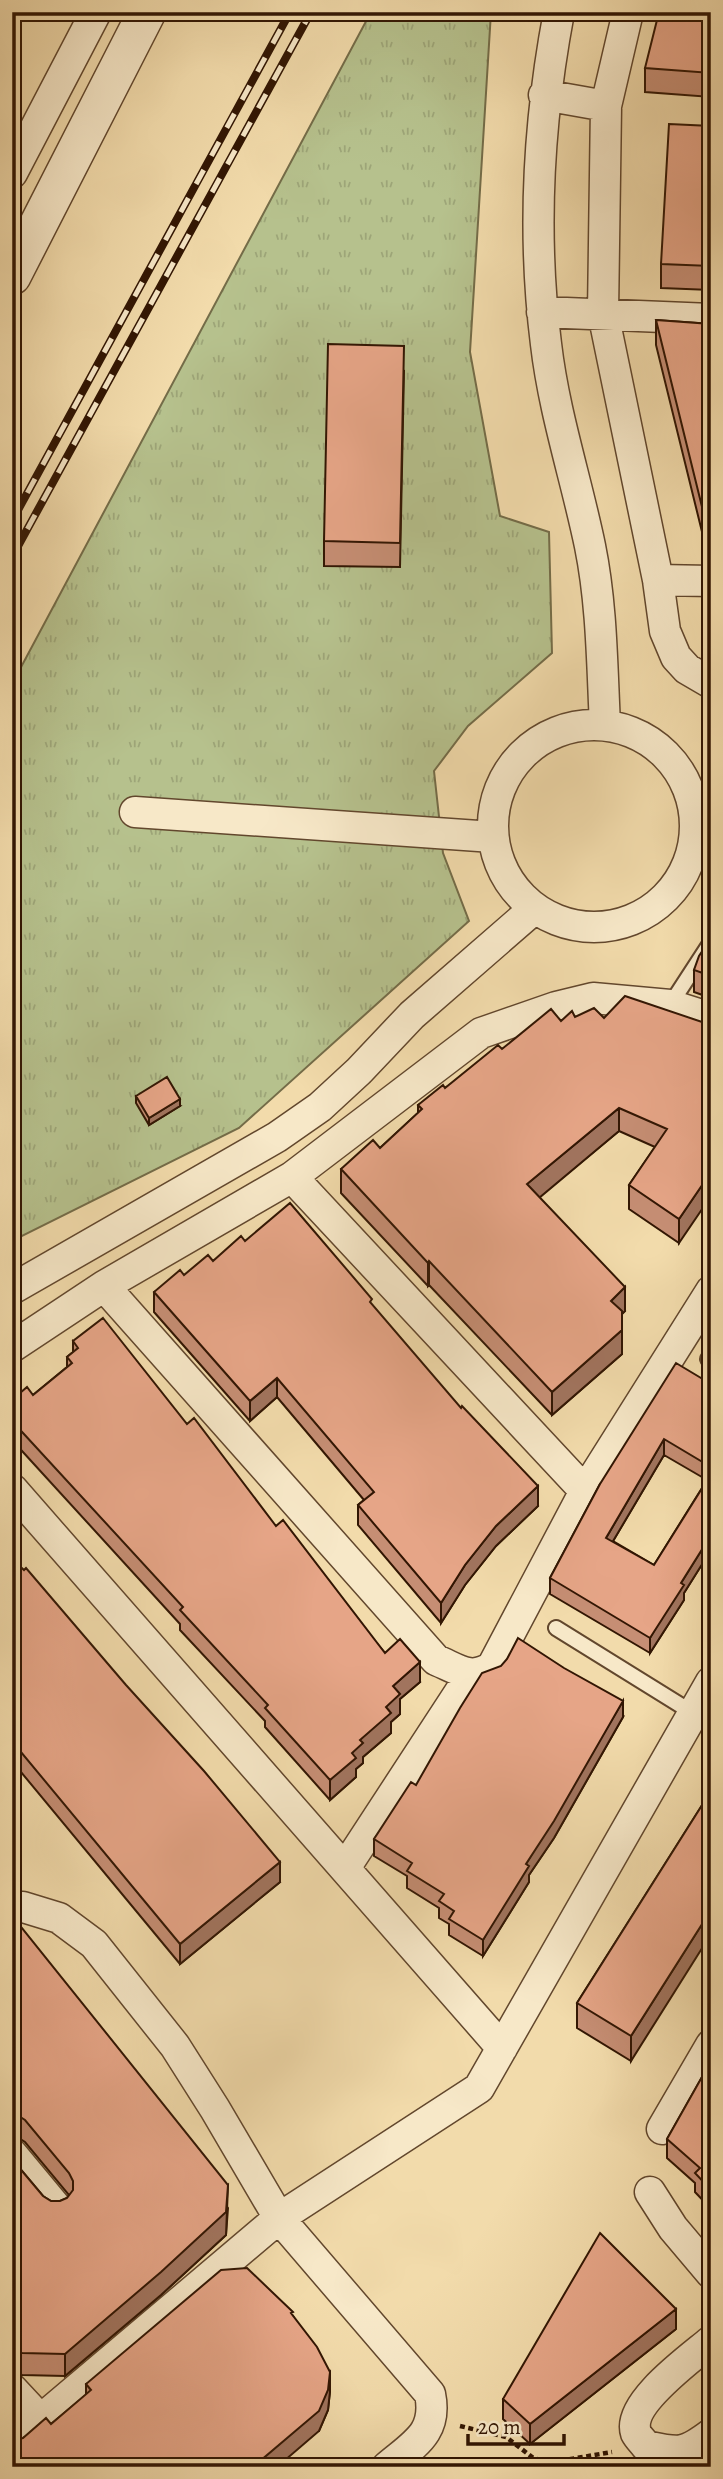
<svg xmlns="http://www.w3.org/2000/svg" width="723" height="2479" viewBox="0 0 723 2479" font-family="Alegreya,serif">
<style>
.park{fill:url(#park-tufts);stroke:#746c48;stroke-width:2}
.lines{fill:none;stroke-linecap:round;stroke-linejoin:round}
.service-casing{stroke:#62472d;stroke-width:18}
.minor-casing{stroke:#62472d;stroke-width:33}
.tertiary-casing{stroke:#62472d;stroke-width:40}
.path{stroke:#321603;stroke-width:4.5;stroke-dasharray:5 3.5;stroke-linecap:butt}
.service{stroke:#f7e8c8;stroke-width:14}
.minor{stroke:#f7e8c8;stroke-width:30}
.tertiary{stroke:#f7e8c8;stroke-width:37}
.rail-casing{stroke:#321603;stroke-width:8}
.rail{stroke:#f7e8c8;stroke-width:5;stroke-dasharray:16;stroke-linecap:butt}
.wall{fill:#c68e74;stroke:#321603;stroke-width:2;fill-rule:evenodd}
.shaded-wall{fill:#a1745e;stroke:#321603;stroke-width:2}
.building{fill:#e6a587;stroke:#321603;stroke-width:2}
</style>
<defs>
<pattern id="park-tufts" width="24" height="20" patternUnits="userSpaceOnUse" patternTransform="scale(1.75)"><rect width="24" height="20" fill="#b6c18d"/><path d="M3 7l-1-3M5 7V3M7 7l1-3M15 17l-1-3M17 17v-4M19 17l1-3" fill="none" stroke="#9da578"/></pattern>
</defs>
<rect width="100%" height="100%" fill="#f2dbab"/>
<filter id="stains"><feTurbulence type="fractalNoise" baseFrequency=".00286" numOctaves="4"/><feColorMatrix values="0 0 0 0 .2 0 0 0 0 .09 0 0 0 0 .02 0 0 0 .5 -.17"/></filter>
<radialGradient id="worn" r=".72"><stop offset=".6" stop-color="#630" stop-opacity="0"/><stop offset="1" stop-color="#630" stop-opacity=".3"/></radialGradient>
<!-- park -->
<path class="park" d="M371,12H491L470,352L500,516L549,532L552,653L468,726L434,771L443,853L469,921L239,1128L12,1241V684Z"/>
<g class="lines">
<defs>
<path id="service" d="M670,1005L711,942
M708,1359L711,1361
M556,1628L693,1713"/>
<path id="minor" d="M559,12C538,123 532,233 546,344C554,413 576,478 590,546C602,605 602,666 605,725
M628,12L606,106L603,313L658,580L665,631L676,657L687,669L711,683
M544,95L606,106
M12,173L96,12
M542,312L711,319
M658,580L711,581
M493 826a101 101 0 1 1 202 0a101 101 0 1 1-202 0Z
M135,812L493,837
M292,1177L585,1491
M104,1286L436,1660C458,1669 470,1681 492,1667L585,1491L711,1291
M12,1289L277,1137L320,1107L359,1071L412,1015L535,908
M12,1347L104,1286L292,1177L481,1033L556,1007L593,998L670,1005L711,1018
M12,1489L502,2048
M345,1868L471,1675
M12,1907H23L59,1918L94,1944L175,2046L215,2109L279,2218L430,2394C438,2433 414,2444 387,2467
M662,2129L711,2045
M12,2154L56,2207
M650,2192L673,2228L711,2273
M711,2341C691,2358 626,2404 636,2433C638,2437 643,2442 646,2446C679,2453 683,2455 711,2434
M12,2389L40,2419
M12,2444L279,2218L479,2088L711,1682"/>
<path id="tertiary" d="M12,276L147,12"/>
</defs>
<!-- service casing -->
<use href="#service" class="service-casing"/>
<!-- minor casing -->
<use href="#minor" class="minor-casing"/>
<!-- tertiary casing -->
<use href="#tertiary" class="tertiary-casing"/>
<!-- path -->
<path class="path" d="M460,2426L506,2437L532,2457L547,2463L612,2452"/>
<!-- service -->
<use href="#service" class="service"/>
<!-- minor -->
<use href="#minor" class="minor"/>
<!-- tertiary -->
<use href="#tertiary" class="tertiary"/>
<defs>
<path id="rail" d="M12,521L290,12
M12,557L311,12"/>
</defs>
<!-- rail casing -->
<use href="#rail" class="rail-casing"/>
<!-- rail -->
<use href="#rail" class="rail"/>
</g>
<!-- wall -->
<path class="wall" d="M711,12V97L645,92V68Z
M711,126V290L661,288V264Z
M656,320L711,324V544H705L656,345Z
M404,370L400,567L324,566V541Z
M711,945V998L694,992V970Z
M575,1017L604,1018L711,1025L679,1243L629,1209V1185L655,1147L619,1131L539,1197L625,1311L622,1314V1354L552,1415L429,1285L428,1286L341,1193V1169L380,1148L418,1113V1105L445,1088L502,1049L561,1021Z
M136,1096L180,1106L149,1125L136,1103Z
M245,1241L372,1305L538,1506L496,1546L465,1585L441,1623L358,1525V1505L364,1500L277,1397L250,1421L154,1312V1292L213,1261Z
M711,1310V1329L709,1328V1313Z
M73,1341L187,1424L385,1653L420,1682L400,1699V1714L391,1722V1733L363,1757V1763L356,1769V1777L330,1800L265,1727V1721L180,1630V1624L12,1440V1400L33,1395L67,1367V1357L73,1352Z
M711,1384V1550L684,1593V1600L650,1653L550,1594V1578L600,1484ZM664,1455L707,1480L654,1565L613,1541Z
M12,1559L280,1882L180,1964L16,1766L13,1769L12,1768Z
M623,1717L554,1838L529,1875V1882L483,1956L449,1935V1924L439,1918V1908L407,1888V1876L374,1856V1839L416,1785Z
M711,1791L631,2061L577,2028V2003Z
M12,1921L228,2208L226,2235L161,2295L65,2376L22,2375L16,2372L12,2373V2159L43,2196L51,2201H60L67,2198L69,2195L25,2142L17,2137H12Z
M711,2061V2209L695,2192V2183L667,2158V2139Z
M293,2316L330,2391L328,2410L319,2431L23,2438L51,2424L86,2395V2384Z
M676,2329L530,2444L503,2419V2399Z"/>
<!-- shaded-wall -->
<path class="shaded-wall" d="M180,1099V1106L149,1125V1118Z
M619,1108V1131L527,1208V1184Z
M711,1172V1196L679,1243V1219Z
M429,1261V1285L428,1286V1263Z
M625,1287V1311L611,1324V1301Z
M622,1330V1354L552,1415V1392Z
M277,1378V1397L250,1421V1401Z
M664,1439V1455L606,1553V1538Z
M538,1486V1506L496,1546L465,1585L441,1623V1603L465,1565L496,1526Z
M711,1535V1550L684,1593V1600L650,1653V1638L681,1583Z
M420,1662V1682L400,1699V1714L391,1722V1733L363,1757V1763L356,1769V1777L330,1800V1780L352,1753L360,1740L386,1707L393,1686Z
M623,1701V1717L554,1838L529,1875V1882L483,1956V1940L526,1864Z
M16,1746V1766L13,1769V1749Z
M280,1862V1882L180,1964V1944Z
M711,1910V1934L631,2061V2036Z
M228,2185L226,2235L161,2295L65,2376V2354Z
M676,2309V2329L530,2444V2424Z
M330,2372V2391L328,2410L319,2431L277,2467H253Z"/>
<!-- building -->
<path class="building" d="M659,12H711V73L645,68Z
M669,124L711,126V266L661,264Z
M656,320L711,324V519H705Z
M328,344L404,346L400,543L324,541Z
M707,944L711,945V976L694,970L699,956Z
M625,996L711,1025V1030L708,1034L711,1035V1172L679,1219L629,1185L667,1129L619,1108L527,1184L625,1287L611,1301L622,1311V1330L552,1392L429,1261L428,1263L341,1169L373,1140L380,1148L422,1109L418,1105L443,1085L445,1088L498,1045L502,1049L551,1009L561,1021L572,1011L575,1017L594,1008L604,1018Z
M167,1077L180,1099L149,1118L136,1096Z
M290,1203L372,1299L370,1302L461,1408L462,1406L538,1486L496,1526L465,1565L441,1603L358,1505L374,1492L277,1378L250,1401L154,1292L180,1270L184,1275L208,1255L213,1261L241,1236L245,1241Z
M103,1318L187,1424L194,1418L276,1526L283,1520L385,1653L400,1639L420,1662L393,1686L400,1694L386,1707L391,1713L360,1740L363,1743L352,1753L356,1758L330,1780L265,1708L268,1705L180,1610L183,1607L12,1421V1400L27,1387L33,1395L72,1363L67,1357L78,1348L73,1341Z
M676,1363L711,1384V1467L664,1439L606,1538L654,1565L711,1474V1535L681,1583L684,1585L650,1638L550,1578L600,1484Z
M12,1559L24,1570L26,1568L126,1685L204,1771L280,1862L180,1944L16,1746L13,1749L12,1748Z
M518,1638L564,1668L623,1701L554,1821L526,1864L529,1866L483,1940L449,1919L454,1911L439,1901L444,1894L407,1871L412,1863L374,1839L411,1782L416,1785L460,1708L482,1673L501,1666L507,1659Z
M711,1791V1910L631,2036L577,2003Z
M12,1921L18,1923L228,2185L226,2212L161,2272L65,2354L22,2353L16,2349L12,2350V2159L43,2196L51,2201H60L67,2198L73,2190V2181L69,2173L25,2120L17,2115L12,2114Z
M711,2061V2190L695,2173L700,2168L667,2139Z
M600,2233L676,2309L530,2424L503,2399Z
M247,2268L293,2312L291,2313L317,2347L330,2372L328,2390L319,2411L253,2467H12V2440L23,2438L46,2418L51,2424L91,2390L86,2384L221,2270Z"/>
<!-- margin -->
<rect width="723" height="2479" fill="none" stroke="#f2dbab" stroke-width="42"/>
<rect x="14" y="14" width="695" height="2451" fill="none" stroke="#321603" stroke-width="3.5"/>
<rect x="21" y="21" width="681" height="2437" fill="none" stroke="#321603" stroke-width="2"/>
<!-- scale -->
<path d="M468 2434v10h96v-10" fill="none" stroke="#321603" stroke-width="3.5"/>
<text x="478" y="2434" font-size="21" fill="#321603" stroke="#f7e8c8" stroke-width="5" paint-order="stroke">20 m</text>
<rect width="100%" height="100%" filter="url(#stains)"/>
<rect width="100%" height="100%" fill="url(#worn)"/>
</svg>
